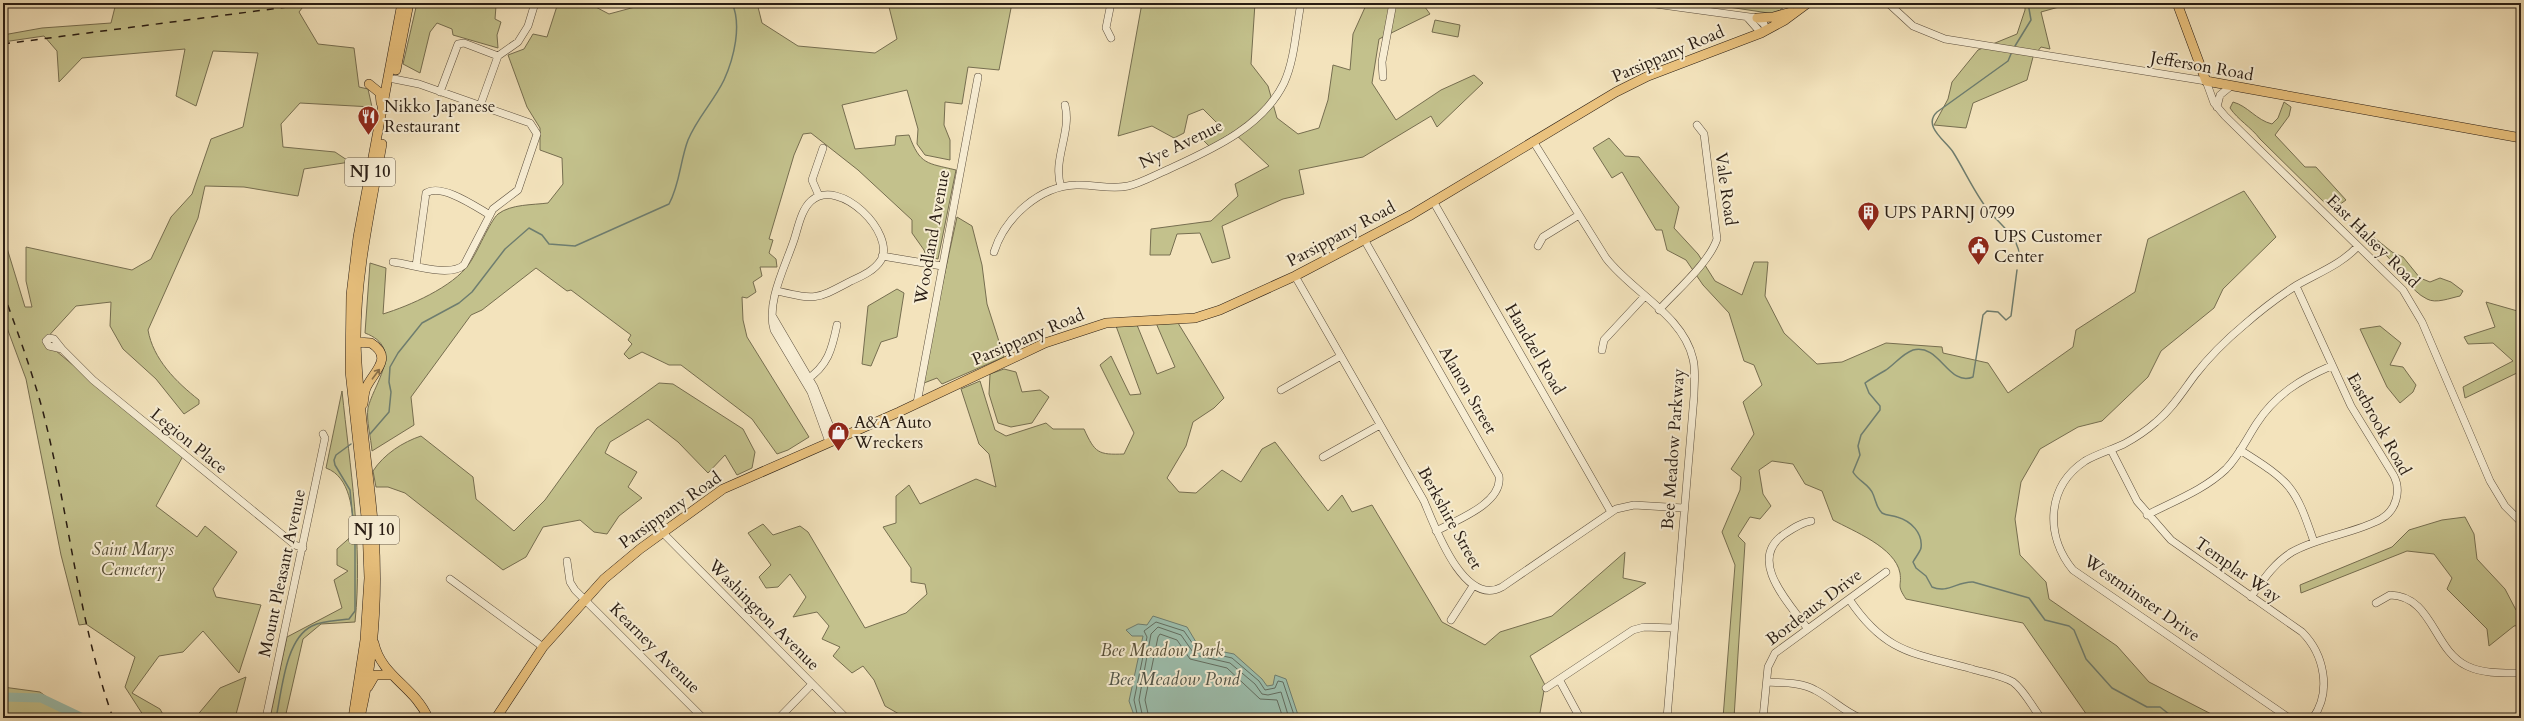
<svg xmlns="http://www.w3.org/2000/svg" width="2524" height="721" viewBox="0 0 2524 721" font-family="Cardo,serif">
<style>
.green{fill:#c3c18c;stroke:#766e50}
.water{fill:#9cbead;stroke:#6e7d6f}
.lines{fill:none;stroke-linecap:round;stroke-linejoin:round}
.shore{stroke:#626d60;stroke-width:1}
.stream{stroke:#6e7d6f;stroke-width:1.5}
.river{stroke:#9cbead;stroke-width:9}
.minor-casing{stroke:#5b4e3d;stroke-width:8}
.major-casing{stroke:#281c13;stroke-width:10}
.minor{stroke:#f7edd3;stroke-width:7}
.major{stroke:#eac27e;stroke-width:9}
.rail{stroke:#281c13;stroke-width:1.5;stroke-dasharray:7 7;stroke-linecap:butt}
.oneway{stroke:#896f48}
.labels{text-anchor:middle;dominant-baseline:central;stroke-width:4;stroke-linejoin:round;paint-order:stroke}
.shield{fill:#f7edd3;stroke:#665b4d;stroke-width:1}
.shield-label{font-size:16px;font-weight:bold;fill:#281c13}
.street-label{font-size:17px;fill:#281c13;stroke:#f7edd3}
.poi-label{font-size:17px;fill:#281c13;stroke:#f7edd3;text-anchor:start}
.park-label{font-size:17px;font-style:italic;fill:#564e37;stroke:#f7edd3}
.water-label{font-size:18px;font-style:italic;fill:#515549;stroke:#f7edd3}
</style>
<rect width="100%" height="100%" fill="#f3e3bc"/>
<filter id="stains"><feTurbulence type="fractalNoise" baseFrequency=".005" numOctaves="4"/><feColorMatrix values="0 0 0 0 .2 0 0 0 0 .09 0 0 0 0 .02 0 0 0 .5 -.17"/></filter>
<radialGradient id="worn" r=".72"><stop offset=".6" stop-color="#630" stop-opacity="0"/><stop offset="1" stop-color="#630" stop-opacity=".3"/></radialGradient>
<!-- green -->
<path class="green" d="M116,3H306L299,12L318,44L354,48L359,87L368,89L372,107L300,103L281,124L283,147L335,152L350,162L304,169L298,196L244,187L205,186L198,218L148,330C153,359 176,382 199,400V404L184,414L156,379L123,349L110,326L111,302L76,306L44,341L183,456L156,506L197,537L205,526L237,552L213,589L216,597L261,605L239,673L203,631L183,652L159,656L132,693L160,709L165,718H145L125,687L135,657L86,624L79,625L61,555L26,379L3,317V235L25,307H32L26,281V247L132,270L151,259L171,217L192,194L211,139L243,127L258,53L213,51L196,106L176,96L185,49L82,58L59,82L57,51L44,36L3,42V35L42,28L111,23Z
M417,3H489L496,6L495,19L501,22L497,35L498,48L453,35L452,29L437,23L430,32L420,73L403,64Z
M558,3H588L609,14L635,7L637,3H757L762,23L798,46L875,53L897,39L888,3H1012L999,70L968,67L962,104L945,102L944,125L950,140V160L925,155L917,144L918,129L907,90L842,105L855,149L895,145L896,136L909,135C920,165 927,163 956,170L938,259L926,256L924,250L912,233V220L858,170L811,133L803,134L794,155L769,239L773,240L769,253L776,259L777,267H760L762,276L753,282L756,292L747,298L742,297L743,320L747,337L809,437L788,450L777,454L752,419L681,365H669L642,352L629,359L624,354L632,344L628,340L631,335L571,290L567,291L536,268L482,310L471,315L411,397L414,425L372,451C371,438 366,420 368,408C374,383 405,348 365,333L370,263L386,268L383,314C409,306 453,287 469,264C477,253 490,221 498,214C511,204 533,205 548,203L563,184L562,158L540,150V128L527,107L508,55L524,49L533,34L547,37Z
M1142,3H1255L1251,64L1268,86L1277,118L1298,134L1319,128L1328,100L1333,65L1350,70L1353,34L1367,3L1397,5V3H1422L1430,14L1379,39L1372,83L1396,120L1441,90L1474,75L1483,83L1437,127L1431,116L1363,157L1299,170L1304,194L1283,199L1222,226L1230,258L1212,263L1200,233L1177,234L1170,255H1150L1151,229L1211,221L1238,196L1235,184L1269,166L1233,132L1210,147L1203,140L1217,123L1203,109L1188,115L1184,133L1174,138L1152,126L1118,136Z
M1702,3H1789L1775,14Z
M2025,3H2073L2041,12L2050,49L2041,47L2033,57L2027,80L1973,103L1966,128L1934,125L1948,99L1952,82L1978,50L2017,34L2025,10Z
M1435,20L1460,25L1458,37L1432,32Z
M2233,102C2248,106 2256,120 2272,124L2278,118L2284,102L2291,107L2289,116L2275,135L2305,167H2316L2346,200L2332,210L2260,139C2251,127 2238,120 2230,108Z
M1609,138L1625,156L1639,157L1679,207L1674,228L1698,254L1715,281L1742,295L1754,262H1768L1765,296L1784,333L1817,364L1842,362L1886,343L1942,347L1943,353L1988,363L2008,393L2073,347L2076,330L2135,292L2148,239L2244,191L2276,237L2223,289L2214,308L2161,351L2148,377L2102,421L2078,427L2040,449L2021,482L2015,519L2020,555L2046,582L2049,599L2117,646L2149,682L2219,718H2089L2023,623L1906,599C1896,584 1902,587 1900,573C1895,547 1853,531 1833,520L1822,491L1805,484L1793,464L1772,461L1759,470L1763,494L1771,506L1760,519L1750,517L1738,536L1745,543L1734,718H1723L1735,565L1722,532L1740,490L1741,477L1731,469L1754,434L1743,402L1762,385L1754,365L1744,361L1729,313L1703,285L1686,260L1667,250L1662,230H1656L1622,172L1612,178L1593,148Z
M957,217L972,226L982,265L987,304L1004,357L942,384L937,378L924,383L932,332Z
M2354,224L2360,226L2392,252L2403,257L2420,278L2430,282L2440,278L2451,282L2463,291L2460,296C2450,298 2436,304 2427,299C2410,291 2400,269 2387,256C2376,245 2361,239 2354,224Z
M897,289L904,293L897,337L881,342L871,366L862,364L868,306Z
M2486,302L2521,312V375L2519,372L2465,398L2463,387L2513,361L2493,343L2468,344L2464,337L2495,327Z
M1156,323H1178L1224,398L1214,408L1193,422L1186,446L1167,478L1179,492L1196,493L1222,470L1241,482L1262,449L1275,442L1328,511L1342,495L1352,512L1372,505L1442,622L1485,645L1500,632L1552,616L1625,552L1623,578L1646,583L1530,656L1545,685L1540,713L1542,718H906L885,706L874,680L863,666L852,673L833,656L840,647L822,639L829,626L817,612L793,617L806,597L790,574L778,587L766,588L759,577L771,565L748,533L763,524L773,535L800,526L808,532L865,628L906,613L927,594L925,584L911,582V568L883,527L896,523V496L909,485L920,504L976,479L996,487L989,454L979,444L961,389L980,381L995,430L1006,436L1046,423L1053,429H1084C1095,453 1098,455 1124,454L1134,433L1100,365L1111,356L1130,395L1141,394L1116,326L1137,325L1157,374L1175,367Z
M2380,326L2401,343L2390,365L2403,367L2416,385L2413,392L2400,403L2387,387L2360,329Z
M1004,369L1016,372L1022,392L1040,390L1049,397L1032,423L1011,427L998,423L989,394L990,374Z
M659,383L673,384L743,429L755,452L752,468L737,475L725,455L708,473L678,442L648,419L610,442L605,453L637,472L628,487L642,498L619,516L607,534L594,532L580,520L543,527L526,557L503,570L405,493L388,487H376L373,471C384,454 403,442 421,436L473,477L476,499L514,531L545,500L597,428Z
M342,391C350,467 363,545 355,622L321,624L303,639L285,718H270L287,637L342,608L334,580L348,571L337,565V549L355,533C352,511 351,477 326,468Z
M2465,517L2474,534L2477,559L2505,589L2516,610H2521V625L2514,626L2489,646L2487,629L2447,589L2452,578L2434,554L2407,551L2301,593L2300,585L2392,547L2409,530L2442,520Z
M246,677L235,718H195L220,688Z
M3,687L40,692L75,718H3Z"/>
<!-- water -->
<path class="water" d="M1153,616L1187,627L1199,647L1234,654L1262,679L1267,686L1273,685L1275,675L1286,679L1299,718H1135L1129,701L1143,636H1132L1126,630L1138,624L1147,625Z"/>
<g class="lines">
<!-- shore -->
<path class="shore" d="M1138,718L1134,700L1147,637L1144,631L1156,622L1184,631L1197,650L1232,658L1259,681L1265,690L1275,688L1278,681L1283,682L1295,718
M1143,718L1139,700L1151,634L1158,627L1181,635L1195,655L1230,663L1255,684L1262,694L1268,695L1281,692L1289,718
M1149,718L1145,700L1158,637L1160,634L1177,640L1190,659L1227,668L1260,699L1277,700L1283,718"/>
<!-- stream -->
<path class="stream" d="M2015,46L2031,20L2028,3
M2011,54L2008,61L1937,112C1922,126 1946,141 1953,152C1965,171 1974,192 1988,210C1997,221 2009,230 2016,243C2019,249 2020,254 2019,260
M2017,270L2011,316L2006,320L1998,312L1987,311L1983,315L1973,377C1948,387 1940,343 1913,350C1902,354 1895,364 1886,370C1879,374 1872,378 1865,383L1869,393L1880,406V410L1861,435L1858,446L1860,455L1853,472C1858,481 1869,484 1873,494C1876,501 1876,507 1882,513C1887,516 1892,515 1897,517C1911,521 1923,533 1921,548C1920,552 1915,558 1913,562L1916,568L1926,576L1932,587C1947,594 1958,581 1973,582L2029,598L2045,620L2069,626L2074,630L2086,659L2112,688L2147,707H2160L2174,718
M370,434L389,412L391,392L389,382L390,367L398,353L422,323L459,303L472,292L505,249L529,228L542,235L549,244L575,246L669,204C680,184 680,161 688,140C697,118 714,101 724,80C734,58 742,25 732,3
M276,718C282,691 285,639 312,626C324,620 336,621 349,619L355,611V542L350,490L335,465L334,460L336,455L351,444"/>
<!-- river -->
<path class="river" d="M3,697L41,698L83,718"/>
<defs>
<path id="minor" d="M1111,3L1106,28L1111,38
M1648,3L1757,18L1764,24L1766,30
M1888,3L1913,26L1945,39L2206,81L2214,103L2225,116L2403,290L2422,322L2490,481L2505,506L2521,522
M1747,17L1761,33
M1383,77L1382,62L1393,3
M440,92L458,44L464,43L498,56
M480,106L498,56L518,42L528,26L535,3
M2217,107L2220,95L2231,86
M1533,141L1606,258C1632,292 1683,315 1693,359C1696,371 1694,384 1694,396L1667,718
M1061,187C1052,160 1072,132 1065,105
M819,196L812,180L823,148
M1433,201L1611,512
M1365,241L1499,476C1503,503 1457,520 1436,531
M1538,246L1543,237L1579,215
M994,252C1005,217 1040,186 1076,185C1094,184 1110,190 1128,186C1141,183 1155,175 1167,170C1210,150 1262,128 1284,83C1295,59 1296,28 1301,3
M882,256L942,266
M393,262C411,264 449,278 464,265L493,209L518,190L537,134L530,123L419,84L394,79
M416,266L426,193C442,183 476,207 490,215
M1295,276L1424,501C1435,527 1464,608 1502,587L1616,509L1634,505L1684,508
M777,291C817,300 815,300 851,281C862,276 874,271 881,260C896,234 840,176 811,201C801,210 798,228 794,240C785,267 766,302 774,330L811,392L829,442
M1659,310C1676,291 1709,263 1717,239L1704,134L1697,125
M773,317L814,387L835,439
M49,338L54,339L62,349L49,346L46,341Z
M62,349L93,380L295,545L303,548
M1602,350L1604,340L1644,297
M806,380C828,366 832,349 837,325
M1281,390L1341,356
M917,403L978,77
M2111,450L2137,501L2171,540L2302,632C2324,654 2332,691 2313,718
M2240,450C2291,482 2295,486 2314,542
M1323,457L1380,425
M2147,515C2174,501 2204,490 2226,469C2239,456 2247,438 2257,423C2275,395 2301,379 2331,366
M662,532L846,718
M567,561L570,582L575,590L703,718
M450,579L543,647
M2251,597C2263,580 2274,563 2292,552C2320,536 2354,534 2381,519C2397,510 2401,490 2394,476L2351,406L2296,286
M1849,599C1885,653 1913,653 1972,669C1985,673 2001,675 2013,682C2025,691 2032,707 2041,718
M2376,603L2390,595C2433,596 2433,650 2467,666C2484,674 2503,673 2521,673
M1451,620L1473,586
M1807,628C1790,604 1747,561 1783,535C1792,529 1800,523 1811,521
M1560,681L1580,718
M1767,682C1783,683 1801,682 1815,690C1831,698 1843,711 1860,718
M1546,688L1633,630L1644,627L1674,628
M266,718L325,438L323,434
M779,718L812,684
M1763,718L1768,667L1775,653L1886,572
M2289,718L2073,570C2045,536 2046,487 2085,461C2097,454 2111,450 2124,444C2135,438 2147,430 2156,422C2172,409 2183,391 2195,375C2209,357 2226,340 2244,325C2260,311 2278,297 2297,285C2318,273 2342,264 2358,246"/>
<path id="major" d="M2177,3L2206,81L2521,138
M1757,18L1773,17L1791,12
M396,70L409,3
M369,84L380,93L381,103
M357,342L371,343C395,358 372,373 366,388C364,393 364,398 363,404
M374,643C381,676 415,687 428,718
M368,687L375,675H391
M361,713C374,655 378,593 374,533C369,468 357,404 356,338C356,272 371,208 382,144
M353,718L365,640L369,578L367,526L350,371L351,295L358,237L402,3
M496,718L543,647L604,579L640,549L723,489L899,412L1045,343L1106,323L1195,318L1220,310L1295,276L1411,215L1616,92L1648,76L1761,33L1785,20L1808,3"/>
</defs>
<!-- minor casing -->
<use href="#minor" class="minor-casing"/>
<!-- major casing -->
<use href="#major" class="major-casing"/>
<!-- minor -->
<use href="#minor" class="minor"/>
<!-- major -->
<use href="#major" class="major"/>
<!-- rail -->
<path class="rail" d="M3,44L318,3
M3,292C17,330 31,369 42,408C69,511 77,617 113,718"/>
</g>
<!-- one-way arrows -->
<defs><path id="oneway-shaft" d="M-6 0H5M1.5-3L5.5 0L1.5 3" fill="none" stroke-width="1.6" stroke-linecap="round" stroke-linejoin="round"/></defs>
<use class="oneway" href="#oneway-shaft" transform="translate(376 374) rotate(-53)"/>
<!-- icons -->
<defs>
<symbol id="restaurant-pin" viewBox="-11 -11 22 30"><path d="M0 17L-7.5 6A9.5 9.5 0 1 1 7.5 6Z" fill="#8f2418" stroke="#f7edd3"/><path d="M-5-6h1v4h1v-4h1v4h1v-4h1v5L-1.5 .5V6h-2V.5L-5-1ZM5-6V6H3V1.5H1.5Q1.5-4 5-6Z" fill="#fff"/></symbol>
<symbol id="building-pin" viewBox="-11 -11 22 30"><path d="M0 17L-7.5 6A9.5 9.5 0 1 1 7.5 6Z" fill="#8f2418" stroke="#f7edd3"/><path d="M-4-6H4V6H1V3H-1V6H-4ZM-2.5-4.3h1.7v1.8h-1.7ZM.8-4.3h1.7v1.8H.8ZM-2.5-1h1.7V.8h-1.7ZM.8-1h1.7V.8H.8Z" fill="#fff"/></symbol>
<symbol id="civic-pin" viewBox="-11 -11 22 30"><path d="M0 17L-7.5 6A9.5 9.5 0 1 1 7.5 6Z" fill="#8f2418" stroke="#f7edd3"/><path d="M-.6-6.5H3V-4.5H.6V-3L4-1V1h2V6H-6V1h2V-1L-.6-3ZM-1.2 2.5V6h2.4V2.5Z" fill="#fff"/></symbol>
<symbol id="shop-pin" viewBox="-11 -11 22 30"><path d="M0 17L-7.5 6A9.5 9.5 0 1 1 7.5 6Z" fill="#8f2418" stroke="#f7edd3"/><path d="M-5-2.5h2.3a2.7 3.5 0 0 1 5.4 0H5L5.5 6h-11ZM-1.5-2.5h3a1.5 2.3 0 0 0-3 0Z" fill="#fff"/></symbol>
</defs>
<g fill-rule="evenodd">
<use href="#restaurant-pin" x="356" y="104" width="25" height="34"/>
<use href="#building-pin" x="1856" y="200" width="25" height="34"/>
<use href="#civic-pin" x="1966" y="234" width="25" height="34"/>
<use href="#shop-pin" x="826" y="420" width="25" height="34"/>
</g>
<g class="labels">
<!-- shield labels -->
<g class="shield">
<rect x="345" y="158" width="50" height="28" rx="3"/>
<rect x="349" y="516" width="50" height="28" rx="3"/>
</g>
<g class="shield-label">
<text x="370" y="172">NJ 10</text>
<text x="374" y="530">NJ 10</text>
</g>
<!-- street labels -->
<g class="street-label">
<text transform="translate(1668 54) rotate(-23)">Parsippany Road</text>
<text transform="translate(2202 66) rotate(10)">Jefferson Road</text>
<text transform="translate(1181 144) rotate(-26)">Nye Avenue</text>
<text transform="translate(1726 189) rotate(82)">Vale Road</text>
<text transform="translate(1341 234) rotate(-28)">Parsippany Road</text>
<text transform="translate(932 237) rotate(-80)">Woodland Avenue</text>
<text transform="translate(2373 241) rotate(45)">East Halsey Road</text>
<text transform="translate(1028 337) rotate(-23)">Parsippany Road</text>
<text transform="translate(1535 349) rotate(60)">Handzel Road</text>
<text transform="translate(1468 390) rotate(60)">Alanon Street</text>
<text transform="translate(2379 424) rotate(61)">Eastbrook Road</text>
<text transform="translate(189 441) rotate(39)">Legion Place</text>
<text transform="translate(1673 449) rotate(-86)">Bee Meadow Parkway</text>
<text transform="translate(670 510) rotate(-35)">Parsippany Road</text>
<text transform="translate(1450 518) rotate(61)">Berkshire Street</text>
<text transform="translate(2238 570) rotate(35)">Templar Way</text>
<text transform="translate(282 573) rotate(-78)">Mount Pleasant Avenue</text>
<text transform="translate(2142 598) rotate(35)">Westminster Drive</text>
<text transform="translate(1814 607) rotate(-37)">Bordeaux Drive</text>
<text transform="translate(764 615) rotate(45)">Washington Avenue</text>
<text transform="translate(655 648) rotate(45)">Kearney Avenue</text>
</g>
<!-- poi labels -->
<g class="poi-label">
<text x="384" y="106">Nikko Japanese<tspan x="384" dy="20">Restaurant</tspan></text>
<text x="1884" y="212">UPS PARNJ 0799</text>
<text x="1994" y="236">UPS Customer<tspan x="1994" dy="20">Center</tspan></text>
<text x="854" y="422">A&amp;A Auto<tspan x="854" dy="20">Wreckers</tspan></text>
</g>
<!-- park labels -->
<g class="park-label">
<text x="133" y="549">Saint Marys<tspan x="133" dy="20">Cemetery</tspan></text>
<text x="1162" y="650">Bee Meadow Park</text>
</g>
<!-- water labels -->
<g class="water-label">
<text x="1174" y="679">Bee Meadow Pond</text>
</g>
</g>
<!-- margin -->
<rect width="2524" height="721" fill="none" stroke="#f3e3bc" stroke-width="16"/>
<rect x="4" y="4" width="2516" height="713" fill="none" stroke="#281c13" stroke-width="2"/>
<rect x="8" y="8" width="2508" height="705" fill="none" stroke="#281c13"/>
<rect width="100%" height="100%" filter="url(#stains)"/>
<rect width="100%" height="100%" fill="url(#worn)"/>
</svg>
